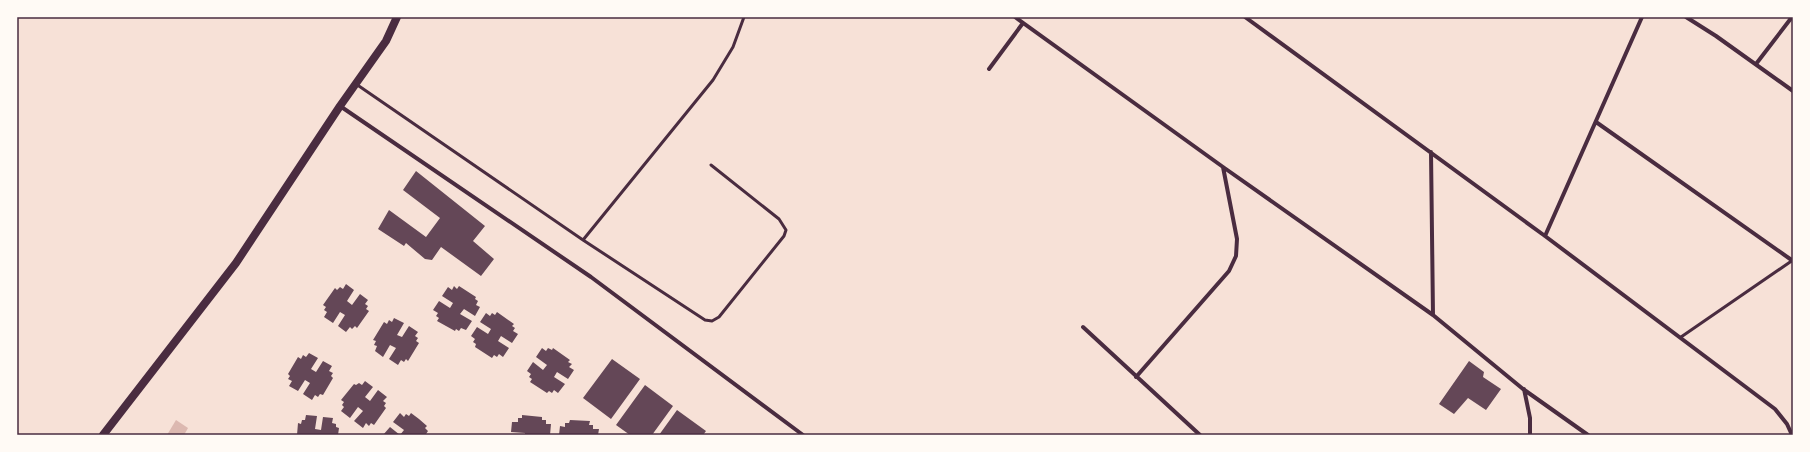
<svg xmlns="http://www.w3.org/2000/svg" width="1810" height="452" viewBox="0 0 1810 452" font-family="Mulish,sans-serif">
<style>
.water{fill:#dcb8b0}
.building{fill:#644757}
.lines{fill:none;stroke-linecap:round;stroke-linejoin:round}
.service{stroke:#4a2c40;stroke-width:3}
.minor{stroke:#4a2c40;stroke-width:4}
.secondary{stroke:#4a2c40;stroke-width:8}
.neatline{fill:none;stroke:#4a2c40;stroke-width:1.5}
</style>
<rect width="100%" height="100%" fill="#f7e1d7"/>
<!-- water -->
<path class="water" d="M176,420L188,428L184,435H167Z"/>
<!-- building -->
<path class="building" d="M416,171L485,226L473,241L494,259L481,276L441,247L432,260L425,259L406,243L404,246L378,229L389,210L426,237L440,218L403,190Z
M346,284L354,290L347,301L352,305L360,294L368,300L365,304L368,306L366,309L369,311L357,328L355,326L352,329L350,327L346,332L338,326L345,315L340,312L333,323L324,317L327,312L324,310L326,307L323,305L335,288L337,290L340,287L343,289Z
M454,286L457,289L459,286L476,297L475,299L478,301L476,305L480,307L475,316L464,309L460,314L472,321L466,330L461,328L459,331L456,329L455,331L437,321L439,318L436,316L438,313L433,310L439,301L450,308L453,303L442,296L448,287L452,290Z
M497,312L514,324L512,326L515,328L513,331L518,334L512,343L501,336L498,341L509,348L503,357L499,354L497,357L494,355L492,358L475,347L476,344L473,342L475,339L471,336L477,327L488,334L491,329L480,322L486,313L490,316L492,313L495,315Z
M394,318L404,323L397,335L402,337L409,326L418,332L415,336L418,338L416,341L419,343L408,361L406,359L404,362L401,360L398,365L389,359L396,348L390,345L383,357L375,351L377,346L374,345L376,341L373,340L384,322L387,324L389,320L392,322Z
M542,348L546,351L548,348L552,350L553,348L570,360L568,362L572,364L569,367L574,370L568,379L557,372L554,377L565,384L558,393L554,390L552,393L549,391L547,393L530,382L532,379L529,377L531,374L527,371L533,362L543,370L547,365L536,357Z
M309,353L318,358L311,369L316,372L323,361L332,366L329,371L333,373L331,376L333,378L323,395L320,394L318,397L315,395L312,400L303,394L310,383L305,380L298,391L289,386L292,381L288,379L290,376L288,374L298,357L301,359L303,355L306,357Z
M612,359L640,379L611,419L583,398Z
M1469,361L1484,372L1483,377L1501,389L1486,410L1468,398L1454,414L1439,404Z
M365,381L373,387L365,397L370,401L378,390L387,397L383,401L386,403L384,406L386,408L374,425L371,423L369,426L366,423L363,428L354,421L363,411L358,407L350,418L341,411L344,407L342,405L344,402L341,400L354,384L356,385L359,383L362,385Z
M645,385L673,406L652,435H630L616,425Z
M677,410L706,431L703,435H659Z
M400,413L404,417L406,414L409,416L411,413L419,419L427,426L425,428L428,431L426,434L428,435H383L390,427L400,435L404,430L393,422Z
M306,415L317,416L315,429L321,430L323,417L333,418L332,423L336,424V427L339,428L338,435H297L298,423L301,424L302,420H305Z
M522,415L542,417V420H546V424H551L550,435H525V433L511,432L512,422H518V418H522Z
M570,420L590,421L589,425H593V429H599L598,435H559L560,426L565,427V423H569Z"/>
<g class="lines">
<!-- service -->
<path class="service" d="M356,84L583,240L705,320L712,321L719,317L784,236L786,230L779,219L711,165
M583,240L713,80L733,47L744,17
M1681,337L1793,260"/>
<!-- minor -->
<path class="minor" d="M1015,17L1223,167L1433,315L1523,389L1588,435
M1245,17L1545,236L1775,409L1787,424L1792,435
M1686,17L1716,36L1793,91
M1756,64L1792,17
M989,69L1023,23
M340,106L591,277L803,435
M1596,122L1793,261
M1431,152L1433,315
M1545,236L1642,17
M1083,327L1200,435
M1136,377L1229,271L1236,256L1237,239L1223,167
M1524,389L1530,418V435"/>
<!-- secondary -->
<path class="secondary" d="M103,435L236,263L340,106L386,41L397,17"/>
</g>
<!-- border -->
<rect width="1810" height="452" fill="none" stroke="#fffaf5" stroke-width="36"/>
<rect x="18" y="18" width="1774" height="416" class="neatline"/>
</svg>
